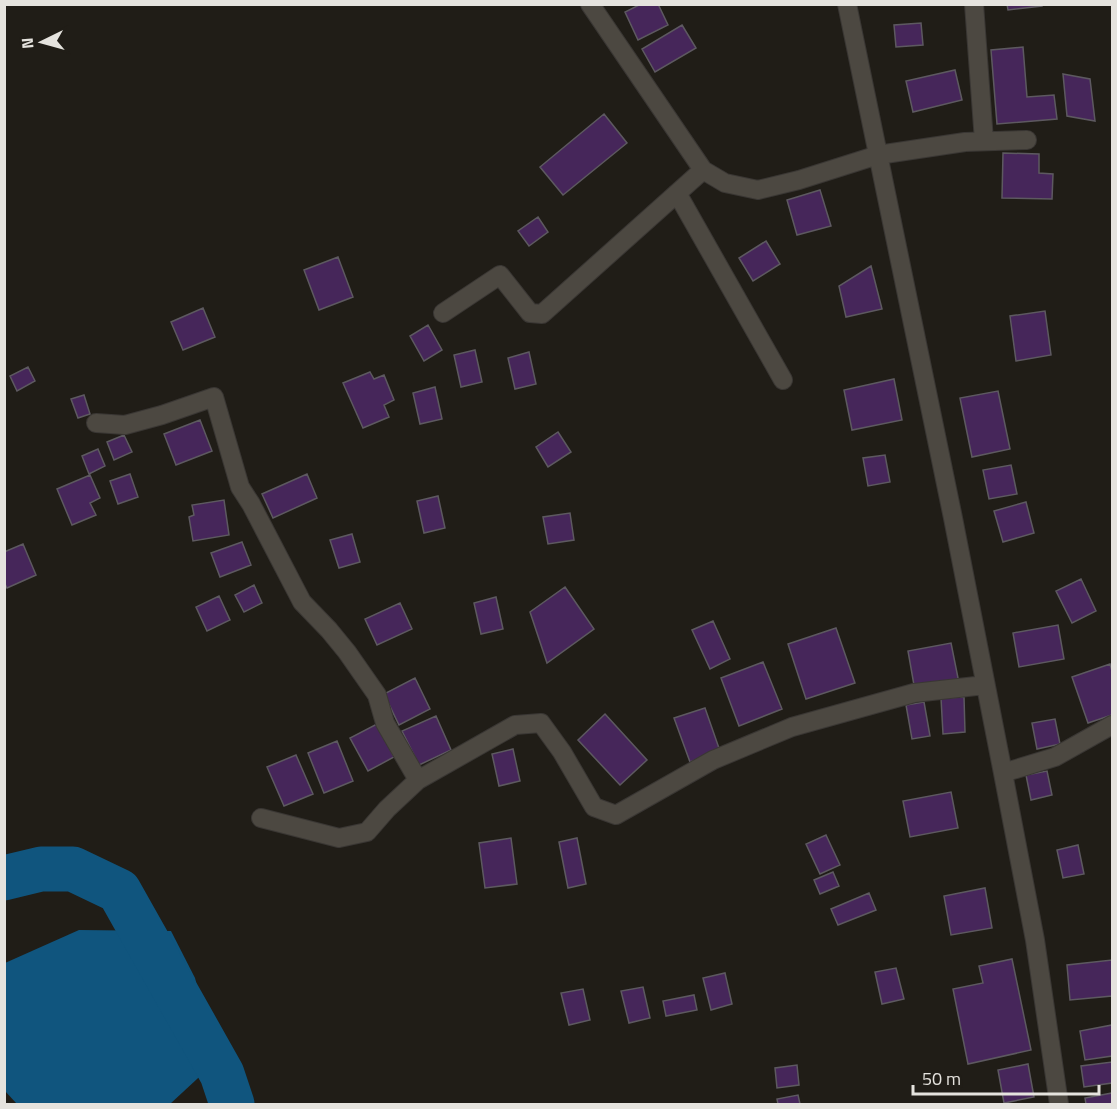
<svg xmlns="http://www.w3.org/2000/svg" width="1117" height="1109" viewBox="0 0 1117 1109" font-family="'Titillium Web',sans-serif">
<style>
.water{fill:#10557e}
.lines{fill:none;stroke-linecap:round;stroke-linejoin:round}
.river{stroke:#10557e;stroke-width:45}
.building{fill:#46265a;stroke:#5d5960;stroke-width:1.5}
.minor-casing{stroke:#3a3734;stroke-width:20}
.minor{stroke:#4c4841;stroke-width:18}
</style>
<rect width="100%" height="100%" fill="#201d17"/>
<!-- water -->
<path class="water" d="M79,930L171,931L195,978L205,1019L210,1067L170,1104H17L5,1091V963Z"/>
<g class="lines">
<!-- river -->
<path class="river" d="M4,878L41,869H73L119,891L222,1074L232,1104"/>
</g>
<!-- building -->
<path class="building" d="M641,4H658L668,25L638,40L625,12Z
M1007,4H1042V6L1008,10Z
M921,23L923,45L896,47L894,25Z
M682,25L696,48L655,72L642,49Z
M1023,47L1027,97L1054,95L1057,119L997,124L991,50Z
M955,70L962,100L913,112L906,81Z
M1063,74L1090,79L1095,121L1067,116Z
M604,114L627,143L563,195L540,167Z
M1003,153L1039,154V173L1053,174L1052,199L1002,198Z
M820,190L831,226L797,235L787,200Z
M538,217L548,232L529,246L518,231Z
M766,241L780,264L753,281L739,258Z
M338,257L353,297L319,310L304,270Z
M871,266L882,309L846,317L839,286Z
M203,308L215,337L183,350L171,322Z
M1045,311L1051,355L1016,361L1010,316Z
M428,325L442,350L424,361L410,336Z
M475,350L482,382L461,387L454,355Z
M529,352L536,384L515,389L508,358Z
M28,367L35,381L17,391L10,376Z
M370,372L374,379L384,375L394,400L384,405L389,417L363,428L343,383Z
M894,379L902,420L852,430L844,390Z
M435,387L442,419L420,424L413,393Z
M998,391L1010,449L972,457L960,398Z
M84,395L90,414L78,418L71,399Z
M200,420L212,451L176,465L164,434Z
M558,432L571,452L548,467L536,447Z
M124,435L132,452L114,460L107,442Z
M98,449L105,466L89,474L82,456Z
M885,455L890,482L868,486L863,458Z
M1011,465L1017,494L989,499L983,470Z
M130,474L138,497L118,504L110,481Z
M307,474L317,498L273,518L262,494Z
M90,475L100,498L90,503L96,515L72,525L57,489Z
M438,496L445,528L424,533L417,501Z
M224,500L229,535L193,541L189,517L194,515L192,505Z
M1026,502L1034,533L1003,542L994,511Z
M570,513L574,540L548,544L543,517Z
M352,534L360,562L339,568L330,540Z
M242,542L251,565L220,577L211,553Z
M23,544L36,575L7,588L4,582V552Z
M1081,579L1096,611L1072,623L1056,591Z
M254,585L262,603L244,612L235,595Z
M565,587L594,629L547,663L530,612Z
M219,596L230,620L207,631L196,607Z
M496,597L503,629L481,634L474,603Z
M400,603L412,629L377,645L365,619Z
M713,621L730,659L710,669L692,630Z
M1058,625L1064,659L1019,667L1013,633Z
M836,628L855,683L806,699L788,644Z
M951,643L959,683L915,691L908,651Z
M763,662L782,709L739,726L721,678Z
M1110,664L1112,671V715L1088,723L1072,677Z
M415,678L430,709L399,725L384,694Z
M964,697L965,732L943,734L941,698Z
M924,702L930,736L912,739L906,705Z
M705,708L720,751L690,762L674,718Z
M605,714L647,760L620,785L578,740Z
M436,716L451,750L419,765L402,731Z
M1055,719L1060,744L1037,749L1032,723Z
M377,724L394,757L368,771L350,738Z
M337,741L353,781L324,793L308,753Z
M513,749L520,781L499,786L492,754Z
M296,755L313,794L284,806L267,767Z
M1047,771L1052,795L1031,800L1026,775Z
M951,792L958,828L910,837L903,801Z
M826,835L840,865L820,874L806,844Z
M511,838L517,884L485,888L479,843Z
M577,838L586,884L568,888L559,842Z
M1078,845L1084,874L1063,878L1057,850Z
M833,872L839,886L820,894L814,880Z
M985,888L992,928L951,935L944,896Z
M869,893L876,910L838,925L831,909Z
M1012,959L1031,1050L968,1064L953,989L983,983L979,966Z
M1112,960V996L1070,1000L1067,965Z
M896,968L904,999L882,1004L875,972Z
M725,973L732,1004L711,1010L703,978Z
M643,987L650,1018L629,1023L621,991Z
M583,989L590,1020L569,1025L561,993Z
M694,995L697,1010L666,1016L663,1001Z
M1112,1025V1056L1085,1060L1080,1031Z
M1112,1062V1083L1084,1087L1081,1066Z
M1028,1064L1034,1097L1004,1103L998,1070Z
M797,1065L799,1085L777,1088L775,1068Z
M1112,1093V1104H1086L1085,1098Z
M798,1095L800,1104H778L777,1099Z"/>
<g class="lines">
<defs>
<path id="minor" d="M590,4L703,170L725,183L758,190L799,180L878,155L965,142L1027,140
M847,4L953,518L1003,773L1035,940L1059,1104
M974,4L984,141
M677,193L783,380
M443,313L500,275L530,313L542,314L703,170
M96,423L125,425L162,415L214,397L240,487L251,504L302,602L329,630L347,652L377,695L385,723L418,780L515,725L541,723L562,752L594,807L616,815L713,760L792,727L914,693L985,685
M1003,773L1055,757L1112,725
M261,818L339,838L367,832L387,809L418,780"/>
</defs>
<!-- minor casing -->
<use href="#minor" class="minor-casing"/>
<!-- minor -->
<use href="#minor" class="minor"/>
</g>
<!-- border -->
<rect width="1117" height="1109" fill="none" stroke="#e5e3de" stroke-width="12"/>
<!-- north arrow -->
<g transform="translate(42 42) rotate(265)" stroke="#201d17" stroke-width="4.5" paint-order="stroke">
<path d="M0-4.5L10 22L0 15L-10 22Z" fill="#e5e3de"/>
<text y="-9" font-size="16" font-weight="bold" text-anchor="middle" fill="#e5e3de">N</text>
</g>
<!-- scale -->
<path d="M913 1085v9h186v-9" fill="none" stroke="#e5e3de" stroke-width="3"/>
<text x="922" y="1085" font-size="18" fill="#e5e3de" stroke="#201d17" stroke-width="4.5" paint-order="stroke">50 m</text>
</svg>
